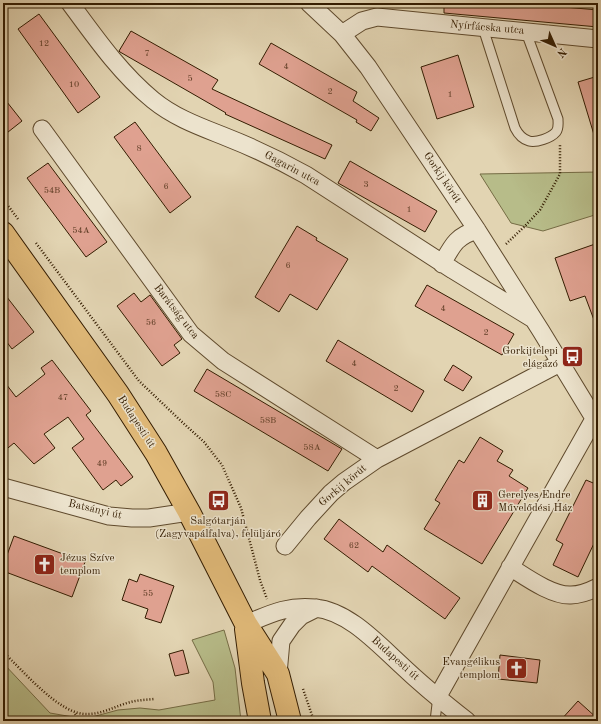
<svg xmlns="http://www.w3.org/2000/svg" width="601" height="724" viewBox="0 0 601 724" font-family="'Old Standard TT',serif">
<style>
.green{fill:#b7bc89;stroke:#756c45}
.building{fill:#dfa190;stroke:#331c01}
.lines{fill:none;stroke-linecap:round;stroke-linejoin:round}
.service-casing{stroke:#5f4a2d;stroke-width:11}
.minor-casing{stroke:#5f4a2d;stroke-width:19}
.primary-casing{stroke:#331c01;stroke-width:24}
.path{stroke:#331c01;stroke-width:2.5;stroke-dasharray:1 2;stroke-linecap:butt}
.service{stroke:#ece3cd;stroke-width:9}
.minor{stroke:#ece3cd;stroke-width:17}
.primary{stroke:#e1ba79;stroke-width:22}
.labels{text-anchor:middle;dominant-baseline:central;stroke-width:3;stroke-linejoin:round;paint-order:stroke}
.number-label{font-size:9px;fill:#5e3d25}
.street-label{font-size:11px;fill:#331c01;stroke:#ece3cd}
.poi-label{font-size:11px;fill:#331c01;stroke:#ece3cd;text-anchor:end}
</style>
<rect width="100%" height="100%" fill="#e2d4b2"/>
<filter id="stains"><feTurbulence type="fractalNoise" baseFrequency=".005" numOctaves="4"/><feColorMatrix values="0 0 0 0 .2 0 0 0 0 .09 0 0 0 0 .02 0 0 0 .5 -.17"/></filter>
<radialGradient id="worn" r=".72"><stop offset=".6" stop-color="#630" stop-opacity="0"/><stop offset="1" stop-color="#630" stop-opacity=".3"/></radialGradient>
<!-- green -->
<path class="green" d="M598,172V214L543,231L511,223L480,174Z
M224,630L235,668L241,721H3V663L50,713L73,717H92L118,710L140,708L159,710L215,700L213,682L192,640Z"/>
<!-- building -->
<path class="building" d="M444,3H518L598,10V27L444,13Z
M39,14L100,97L78,113L18,29Z
M131,31L218,80L212,89L332,145L325,159L225,114L226,113L120,52L119,51Z
M271,43L357,92L353,101L379,118L371,131L356,122L357,120L259,64Z
M458,55L474,107L437,119L421,67Z
M598,76V137L595,138L578,82Z
M3,97L22,121L3,136Z
M135,122L191,197L170,213L114,137Z
M350,161L437,211L425,232L338,183Z
M48,163L107,242L86,257L27,178Z
M297,226L317,238L316,240L348,259L317,310L290,294L279,312L255,297Z
M598,243V328H597L585,296L570,301L555,258Z
M427,285L514,334L502,355L415,306Z
M3,292L34,332L12,349L3,337Z
M134,293L141,302L150,295L182,339L174,345L180,353L162,366L117,306Z
M338,340L424,391L412,412L326,361Z
M52,360L91,411L86,415L133,477L121,486L116,480L103,490L72,448L84,439L68,417L44,434L55,448L34,464L14,443L3,452V380L16,397L45,374L41,368Z
M453,365L472,377L463,391L444,380Z
M207,369L342,449L328,471L194,391Z
M480,437L503,451L497,461L513,470L509,476L528,488L482,564L424,529L440,503L435,500L459,460L464,463Z
M586,480L598,485V535L578,577L553,565L563,544L556,540Z
M339,519L383,552L387,545L460,598L445,619L372,566L368,572L324,539Z
M14,536L85,562L72,597L3,571V566Z
M140,574L174,586L161,623L145,618L148,609L122,600L129,579L137,582Z
M183,650L189,673L175,676L169,654Z
M500,655L540,660L537,683L498,679Z
M578,701L598,719V721H560Z"/>
<g class="lines">
<defs>
<path id="service" d="M483,28L515,128C518,134 522,139 529,141C536,143 551,138 556,132C559,128 558,124 558,119L526,32
M435,721L438,696"/>
<path id="minor" d="M70,3C95,37 120,73 153,100C175,118 201,127 226,137C254,148 281,161 306,175L453,270L533,319
M309,3L342,34L368,67L477,230L541,331L594,418L598,420
M342,34L362,21L377,17L598,39
M42,129L191,334L223,361L377,459
M442,264C452,246 456,236 477,230
M3,487L109,516L132,518H149L189,512
M285,546L308,518L331,493L344,482L377,459L560,363
M510,567C526,577 552,596 571,595C581,595 590,591 598,587
M246,624C270,614 288,605 315,608C348,611 377,643 400,664C421,684 444,703 467,721
M278,674L281,641L292,625L301,616L317,608
M438,696L598,412"/>
<path id="primary" d="M3,233L118,394L156,453L189,512L246,624L278,674L290,721
M246,629L253,683L260,721"/>
</defs>
<!-- service casing -->
<use href="#service" class="service-casing"/>
<!-- minor casing -->
<use href="#minor" class="minor-casing"/>
<!-- primary casing -->
<use href="#primary" class="primary-casing"/>
<!-- path -->
<path class="path" d="M3,199L18,219
M36,243L139,381L181,421L204,442L222,465L241,508L260,580L267,599
M506,244L525,226L540,210L560,174V144
M3,652C23,670 60,716 88,714C102,714 114,707 127,703C136,700 145,700 154,699
M303,689L314,721
M75,714L80,721"/>
<!-- service -->
<use href="#service" class="service"/>
<!-- minor -->
<use href="#minor" class="minor"/>
<!-- primary -->
<use href="#primary" class="primary"/>
</g>
<!-- icons -->
<defs>
<symbol id="bus-square" viewBox="-11 -11 22 22"><rect x="-9" y="-9" width="18" height="18" rx="4" fill="#8f2418" stroke="#ece3cd"/><path d="M-5-6H5V4H4V6H2V4H-2V6H-4V4H-5ZM-3.5-4V0h7V-4ZM-3.5 1.2v1.5H-2V1.2ZM2 1.2v1.5H3.5V1.2Z" fill="#fff"/></symbol>
<symbol id="building-square" viewBox="-11 -11 22 22"><rect x="-9" y="-9" width="18" height="18" rx="4" fill="#8f2418" stroke="#ece3cd"/><path d="M-4-6H4V6H1V3H-1V6H-4ZM-2.5-4.3h1.7v1.8h-1.7ZM.8-4.3h1.7v1.8H.8ZM-2.5-1h1.7V.8h-1.7ZM.8-1h1.7V.8H.8Z" fill="#fff"/></symbol>
<symbol id="church-square" viewBox="-11 -11 22 22"><rect x="-9" y="-9" width="18" height="18" rx="4" fill="#8f2418" stroke="#ece3cd"/><path d="M-1.2-6h2.4v3.5h3.3v2.4h-3.3V6h-2.4V-.1h-3.3v-2.4h3.3Z" fill="#fff"/></symbol>
</defs>
<g fill-rule="evenodd">
<use href="#bus-square" x="560" y="344" width="25" height="25"/>
<use href="#bus-square" x="206" y="488" width="25" height="25"/>
<use href="#building-square" x="470" y="488" width="25" height="25"/>
<use href="#church-square" x="32" y="552" width="25" height="25"/>
<use href="#church-square" x="504" y="656" width="25" height="25"/>
</g>
<g class="labels">
<!-- number labels -->
<g class="number-label">
<text x="44" y="43">12</text>
<text x="147" y="53">7</text>
<text x="286" y="66">4</text>
<text x="190" y="78">5</text>
<text x="74" y="84">10</text>
<text x="330" y="91">2</text>
<text x="450" y="94">1</text>
<text x="139" y="148">8</text>
<text x="366" y="184">3</text>
<text x="166" y="186">6</text>
<text x="52" y="190">54B</text>
<text x="409" y="209">1</text>
<text x="81" y="230">54A</text>
<text x="288" y="265">6</text>
<text x="443" y="308">4</text>
<text x="151" y="322">56</text>
<text x="486" y="332">2</text>
<text x="354" y="363">4</text>
<text x="396" y="388">2</text>
<text x="223" y="394">58C</text>
<text x="63" y="397">47</text>
<text x="268" y="420">58B</text>
<text x="312" y="447">58A</text>
<text x="102" y="463">49</text>
<text x="354" y="545">62</text>
<text x="148" y="593">55</text>
</g>
<!-- street labels -->
<g class="street-label">
<text transform="translate(487 28) rotate(5)">Nyírfácska utca</text>
<text transform="translate(292 169) rotate(28)">Gagarin utca</text>
<text transform="translate(442 178) rotate(56)">Gorkij körút</text>
<text transform="translate(176 312) rotate(52)">Barátság utca</text>
<text transform="translate(136 422) rotate(57)">Budapesti út</text>
<text transform="translate(343 486) rotate(-40)">Gorkij körút</text>
<text transform="translate(95 510) rotate(13)">Batsányi út</text>
<text transform="translate(395 659) rotate(42)">Budapesti út</text>
</g>
<!-- poi labels -->
<g class="poi-label">
<text x="558" y="351">Gorkijtelepi<tspan x="558" dy="13">elágazó</tspan></text>
<text x="498" y="495" text-anchor="start">Gerelyes Endre<tspan x="498" dy="13">Művelődési Ház</tspan></text>
<text x="218" y="521" text-anchor="middle">Salgótarján<tspan x="218" dy="13">(Zagyvapálfalva), felüljáró</tspan></text>
<text x="60" y="558" text-anchor="start">Jézus Szíve<tspan x="60" dy="13">templom</tspan></text>
<text x="500" y="662">Evangélikus<tspan x="500" dy="13">templom</tspan></text>
</g>
</g>
<!-- margin -->
<rect width="601" height="724" fill="none" stroke="#e2d4b2" stroke-width="16"/>
<rect x="4" y="4" width="593" height="716" fill="none" stroke="#331c01" stroke-width="2"/>
<rect x="8" y="8" width="585" height="708" fill="none" stroke="#331c01"/>
<!-- north arrow -->
<g transform="translate(555 46) rotate(135)" stroke="#ece3cd" stroke-width="3" paint-order="stroke">
<path d="M0-3L7 15L0 10L-7 15Z" fill="#331c01"/>
<text y="-6" font-size="11" font-weight="bold" text-anchor="middle" fill="#331c01">N</text>
</g>
<rect width="100%" height="100%" filter="url(#stains)"/>
<rect width="100%" height="100%" fill="url(#worn)"/>
</svg>
